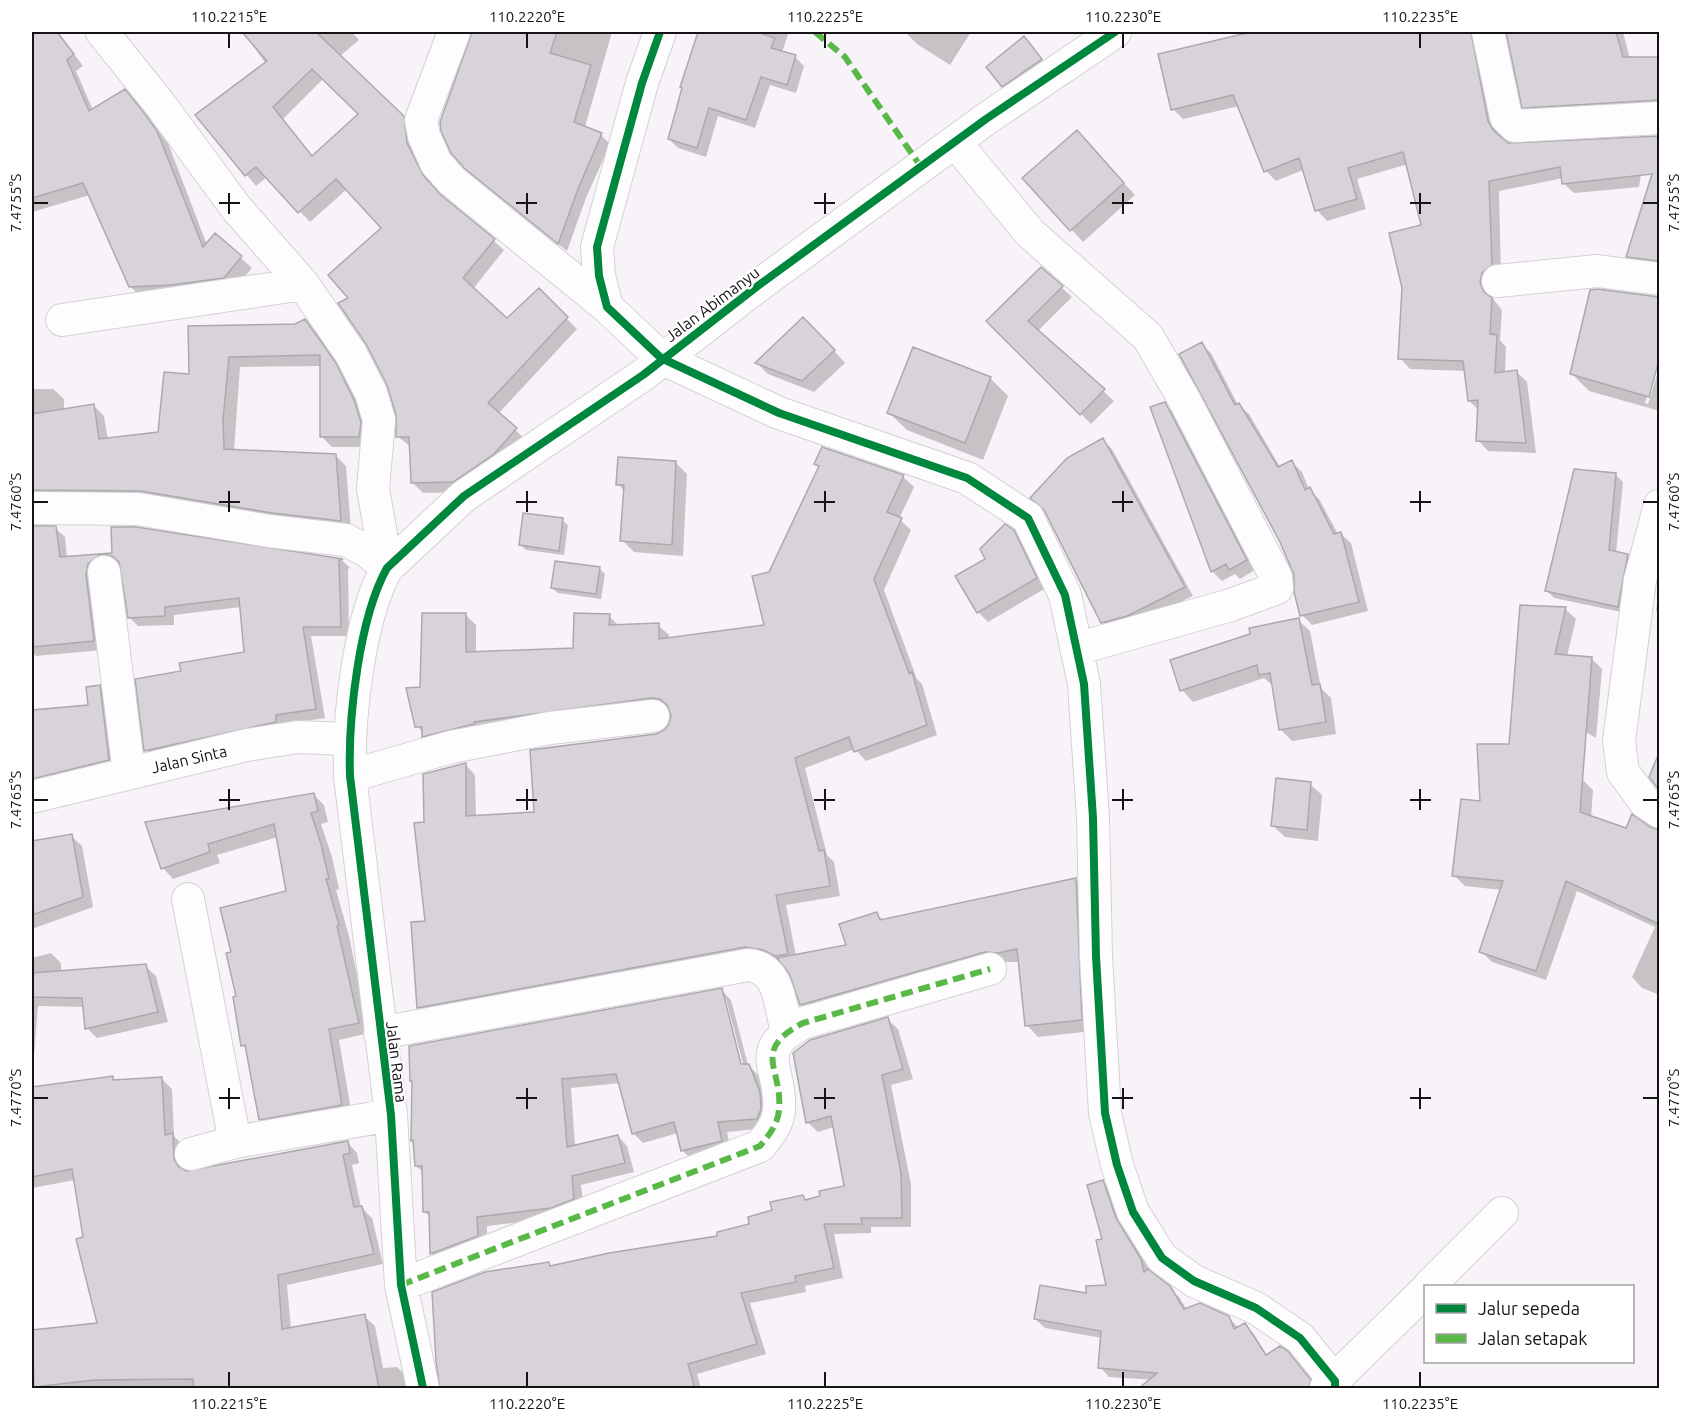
<svg xmlns="http://www.w3.org/2000/svg" width="1691" height="1420" viewBox="0 0 1691 1420" font-family="Ubuntu,sans-serif">
<style>
.shadow{fill:#0003;fill-rule:evenodd}
.building{fill:#d8d3db;stroke:#aca9ad;stroke-width:1.5;fill-rule:evenodd}
.lines{fill:none;stroke-linecap:round;stroke-linejoin:round}
.street-casing{stroke:#d4d0d4;stroke-width:34}
.street{stroke:#fefdfe;stroke-width:32}
.quiet{stroke:#58b947;stroke-width:6;stroke-dasharray:12 6;stroke-linecap:butt}
.cycleway-casing{stroke:#fff;stroke-width:11}
.cycleway{stroke:#00873e;stroke-width:8}
.ticks{fill:none;stroke:#161316;stroke-width:2}
.labels{text-anchor:middle;dominant-baseline:central;stroke-width:4.5;stroke-linejoin:round;paint-order:stroke}
.street-label{font-size:16px;fill:#161316;stroke:#fff}
.neatline{fill:none;stroke:#161316;stroke-width:2}
.ticks-label{font-size:15px;text-anchor:middle;fill:#161316}
</style>
<rect width="100%" height="100%" fill="#f8f3f8"/>
<!-- shadow -->
<path class="shadow" d="M32,32H58L83,66L76,71L93,110L125,91L136,102L168,143L207,245L215,235L252,268L235,288L141,297L130,286L90,195L32,212Z
M243,32H352L359,40L340,56L414,128L418,155L433,187L504,250L473,289L507,320L539,290L577,329L498,414L526,440L464,492L423,493L412,482L411,447L397,436L398,415L388,384L350,298L383,228L347,189L310,222L267,177L256,186L197,115L266,64ZM324,78L360,114L313,157L283,119Z
M473,32H612L585,127L601,135L610,144L586,198L567,251L476,177Z
M700,32H789L782,52L795,57L804,66L796,93L770,85L755,128L718,116L706,157L678,148L669,139L684,88L682,87Z
M905,32H971L950,65L917,44Z
M1241,32H1485L1480,47L1498,133L1508,144L1660,137V169L1642,168L1639,187L1574,193L1563,183V178L1499,191L1501,275L1492,284L1490,295L1502,310L1500,340L1506,347L1505,373L1517,372L1527,382L1536,453L1488,451L1478,440L1479,410L1469,401L1466,371L1410,369L1400,358L1423,226L1408,164L1357,179L1366,209L1327,221L1317,210L1307,177L1303,170L1276,181L1266,171L1239,106L1183,119L1173,109L1242,35Z
M1506,32H1623L1630,59L1660,58V111L1534,117L1524,107Z
M1024,38L1053,72L1014,97L1003,86Z
M1088,144L1135,195L1083,242L1024,178Z
M1649,189L1660,191V270L1639,268L1628,256Z
M1041,269L1072,297L1038,331L1114,401L1091,424L988,321Z
M1658,298L1660,354L1645,403L1648,404L1660,365V411L1589,391L1571,373Z
M305,321L316,332L346,376L365,412L370,447H332L321,436V366L240,367L234,451L335,455L346,466L351,531L32,503V492L40,489L39,486L32,489V371L33,389H53L64,399V410L93,405L104,416L108,440L159,433L191,376L190,328L296,326Z
M815,330L845,363L814,392L768,374L757,363Z
M1201,344L1211,353L1238,405L1249,414L1280,467L1292,462L1302,472L1309,489L1319,499L1338,534H1341L1351,543L1368,611L1312,625L1302,615L1295,575Z
M990,378L1008,396L983,460L907,430L889,413Z
M1164,404L1174,413L1255,570L1240,579L1235,574L1222,581L1213,572L1152,408Z
M1103,440L1112,449L1193,596L1135,624L1111,631L1102,622Z
M676,463L687,474L683,556L634,552L622,540L625,492L618,484Z
M816,464L903,477L914,487L899,519L911,530L884,590L917,679L922,684L937,735L866,761L855,749L805,768L827,855L834,862L840,896L786,905L796,956L848,946L876,913L884,921L1076,880L1087,891L1092,1031L1038,1037L1027,1025L1020,962H997L812,1016L801,1004L790,972L774,960L429,1018L418,1007L427,923L425,823L465,764L475,775L476,817L535,813L665,731L671,724L672,714L670,709L662,708L434,746L417,726L422,688L466,615L476,625V653L574,650L609,616L619,626L658,625L669,635V640L766,626L770,573L820,468Z
M1616,475L1623,482L1616,553L1628,555L1635,563L1626,613L1554,598L1547,591Z
M562,520L568,525L564,555L526,550L521,545Z
M32,527L55,528L65,537L67,558L114,555L136,528L342,560L350,568L348,569L349,636H311L325,718L284,724L155,759L146,750L182,672L246,654L241,607L174,615V625L138,626L129,617L121,564L111,563L103,650L36,656L32,651Z
M1013,531L1024,542L1046,588L988,622L978,612L987,559Z
M600,569L605,574L601,599L558,593L552,588Z
M1660,588V614L1656,610Z
M1565,609L1576,619L1567,656L1591,658L1602,669L1596,738L1586,732L1582,779L1593,790L1591,818L1627,830L1633,816L1660,836V995L1642,988L1632,977L1655,927L1577,891L1546,980L1492,962L1481,951L1502,890L1465,886L1454,875L1482,803L1510,745Z
M1298,620L1310,631L1321,688L1331,698L1336,734L1292,741L1280,729L1273,686L1264,678L1193,702L1182,690Z
M99,686L110,697L119,770L47,788L36,775H32V711L90,706Z
M1310,784L1322,795L1318,841L1285,837L1273,826Z
M313,794L324,805L328,822L321,824L332,857L339,889L336,890L349,936L369,1033L339,1040L352,1116L271,1130L260,1119L247,1050L243,1045L233,953L288,892L278,837L217,855L220,863L173,879L163,868L147,823Z
M71,836L82,846L93,907L32,929V843Z
M51,953L61,963V972L145,966L156,976L168,1022L97,1038L87,1028L85,1007L38,1006L34,1056H32V958Z
M721,990L731,1000L748,1065L758,1075L769,1103L767,1128L727,1132L731,1151L692,1160L683,1151L678,1133L643,1143L633,1133L620,1083L571,1088L575,1146L618,1136L627,1146L634,1172L581,1185L584,1208L561,1217L487,1226V1246L441,1263L432,1254L431,1218L424,1211V1173L416,1166L413,1140L414,1083L411,1080ZM723,999H726L745,1071L742,1072Z
M887,1019L898,1029L913,1079L891,1085L911,1184V1227H871V1233L834,1234L843,1278L805,1286L806,1292L750,1303L766,1354L697,1374L701,1388H444L548,1263L552,1267L719,1237L750,1225L803,1197L807,1201L846,1188L834,1127L818,1132L807,1122Z
M112,1077L116,1081L162,1079L172,1089L174,1136L183,1145L184,1171L187,1173L347,1142L357,1153L359,1163L352,1165L361,1207L372,1218L383,1264L287,1285L291,1329L364,1316L375,1326L383,1368L397,1367L407,1377L410,1388H32V1332L98,1325L75,1180L32,1188V1092Z
M1103,1182L1113,1192L1125,1229L1151,1273L1179,1297L1187,1310L1228,1317L1239,1328L1245,1325L1254,1334L1286,1388L1109,1377L1100,1367L1102,1338L1045,1328L1035,1319L1108,1287Z"/>
<!-- building -->
<path class="building" d="M32,32H57L74,54L67,60L89,111L125,89L145,114L157,131L203,247L215,233L242,256L224,278L171,285L129,287L83,183L32,198Z
M242,32H316L404,116L407,143L423,175L441,195L495,239L463,278L507,318L539,288L568,317L488,403L517,428L494,454L453,482L411,483L409,437H396V415L387,385L366,344L338,303L348,298L328,275L381,228L336,179L298,213L256,167L245,176L195,115L267,61ZM312,69L358,114L312,156L273,107Z
M472,32H557L550,53L591,65L574,122L602,133L578,189L558,244L464,168L451,153L441,131L440,122Z
M698,32H757L775,38L771,48L796,55L787,85L761,77L746,120L709,108L697,148L668,139L682,88L680,87Z
M1251,32H1471L1488,121L1493,130L1508,143L1659,136V261L1626,257L1652,174L1562,184L1560,167L1489,181L1492,265L1482,273L1480,283L1484,292L1492,298L1490,334L1497,335L1495,373L1517,370L1526,443L1476,441L1478,400L1468,401L1463,361L1398,359L1402,288L1389,233L1421,225L1403,152L1348,168L1357,199L1315,211L1299,158L1264,172L1233,95L1171,110L1158,54Z
M1506,32H1616L1623,57H1659V100L1522,108Z
M1024,36L1042,59L1002,87L986,67Z
M1077,130L1124,183L1070,231L1022,178Z
M1041,267L1063,286L1028,321L1105,389L1080,415L986,321Z
M1597,289L1659,297V360L1649,397L1570,374L1590,290Z
M803,317L835,350L802,381L755,363Z
M305,319L336,363L354,400L361,422L359,437H320V355L229,357L223,420L224,449L336,454L341,521L272,513L141,491L32,490V414L94,404L99,439L158,432L164,372L189,374L188,326L295,324Z
M1202,342L1235,405L1239,403L1278,467L1292,460L1305,490L1310,487L1334,534L1341,532L1359,602L1300,616L1294,592V575L1280,542L1179,354Z
M913,347L991,377L965,443L887,413Z
M1165,402L1247,560L1229,570L1226,564L1211,572L1150,407Z
M1103,438L1185,587L1127,616L1101,623L1044,510L1030,498L1067,458Z
M822,447L904,475L887,512L902,518L874,579L909,673L912,672L927,725L854,752L849,737L795,758L819,851L824,850L830,886L776,895L788,954L775,956L763,950L745,947L417,1008L411,922L425,921L414,823L424,822L423,774L466,763V816L534,812L530,750L656,734L664,730L669,724L671,715L667,705L660,699L651,698L474,722V724L422,737V727H415L406,688L420,687L422,613H466V652L573,648L574,613L610,614L609,625L659,623V639L764,625L752,576L769,572L819,466L814,464Z
M618,457L676,461L672,545L620,541L624,485H616Z
M1574,469L1616,473L1609,550L1628,554L1618,607L1545,591Z
M523,513L563,518L559,551L519,545Z
M1005,524L1014,530L1037,578L977,613L955,576L985,559L980,549Z
M32,526H56L60,557L112,553L111,527H136L343,559L339,560L341,627H303L316,709L276,715V722L144,751L135,679L181,671L179,663L244,652L239,598L165,607V616L128,618L119,562L112,556L101,554L88,564L86,574L94,641L32,647Z
M555,561L600,567L596,594L551,588Z
M1520,605L1566,607L1555,654L1592,657L1580,812L1626,828L1632,814L1650,827L1659,830V924L1566,881L1536,971L1479,952L1503,881L1452,876L1461,799L1480,801L1477,744H1509Z
M1299,618L1312,685L1320,684L1326,722L1279,730L1270,673L1259,675L1257,665L1180,691L1170,660L1250,634L1249,628Z
M100,685L109,760L32,779V710L88,705L86,687Z
M1659,753V790L1649,777Z
M1276,778L1311,782L1307,830L1271,826Z
M314,793L318,811L311,813L321,844L329,879H326L339,925L337,926L359,1023L329,1029L342,1105L259,1120L245,1045L241,1046L233,997L236,996L226,953L231,952L220,908L286,891L274,824L208,844L210,852L161,869L145,822Z
M72,834L83,897L32,915V841Z
M1076,878L1082,1020L1025,1026L1017,949L998,953L985,952L800,1005L789,973L777,958L846,945L839,924L877,912L880,920Z
M146,964L158,1012L85,1029L82,998L32,997V973Z
M722,988L741,1064H749L760,1092L761,1109L757,1119L718,1122L722,1141L681,1151L674,1122L632,1134L616,1074L562,1079L567,1147L618,1135L625,1163L572,1176L574,1199L551,1208L477,1217L478,1236L430,1254L429,1212H423L422,1166H415L413,1140L411,1141L412,1081H410L409,1046Z
M888,1017L903,1069L882,1075L901,1173L902,1218H861L862,1224H824L834,1268L795,1276L796,1282L741,1293L757,1344L688,1364L695,1389H440L436,1361L432,1292L485,1272L549,1262L550,1266L609,1253L717,1236V1232L749,1224L748,1217L772,1210L770,1202L803,1195L805,1200L820,1196L819,1191L844,1186L831,1116L806,1123L793,1053L810,1040Z
M113,1076V1080L162,1077L165,1135L173,1133L174,1159L178,1166L186,1171L348,1141L350,1153L343,1155L354,1207L362,1206L374,1254L278,1275L282,1329L365,1314L379,1389H194L193,1379L94,1380L34,1387L32,1330L97,1323L76,1239L83,1237L72,1169L32,1177V1087Z
M1103,1180L1116,1218L1141,1259L1144,1272L1148,1269L1170,1286L1184,1309L1200,1303L1229,1316L1234,1329L1245,1323L1266,1355L1280,1346L1288,1351L1311,1380L1309,1389H1138L1157,1373L1098,1368L1101,1331L1034,1319L1040,1285L1086,1293V1286L1106,1285L1096,1240L1102,1239L1087,1185Z"/>
<g class="lines">
<defs>
<path id="street" d="M102,32L159,103L237,209L303,284L351,354L371,393L379,420L373,489L387,568
M454,32L421,120L424,136L436,163L452,181L607,307
M660,32L642,83L597,247L599,276L607,307L661,358L779,413L967,478L1028,518L1065,595L1084,684L1093,818L1096,956L1105,1113L1117,1165L1133,1212L1162,1258L1194,1281L1256,1308L1300,1338L1335,1381V1388
M1488,32L1506,117L1515,126L1660,118
M955,142L1030,233L1148,337L1185,401L1276,577L1277,588L1231,605L1076,649
M1498,281L1597,271L1660,279
M62,320L303,284
M1660,505L1640,580L1619,741L1623,772L1645,802L1660,812
M32,508L138,509L269,531L346,540L367,551L387,568
M104,572L129,773
M350,776L451,747L550,728L653,716
M32,797L247,745L298,737L348,739
M188,899L235,1142
M380,1033L748,965C780,967 780,1006 787,1032
M191,1154L235,1142L391,1115
M401,1285L760,1146C769,1135 778,1124 779,1110C783,1068 750,1051 803,1023L990,969
M1429,1286L1502,1213
M423,1388L401,1285L391,1115L350,776C348,718 359,618 387,568L464,496L643,375L755,288L986,119L1115,32
M1326,1388L1426,1290"/>
</defs>
<!-- street casing -->
<use href="#street" class="street-casing"/>
<!-- street -->
<use href="#street" class="street"/>
<!-- quiet -->
<path class="quiet" d="M815,32L845,57L921,167
M401,1285L760,1146C769,1135 778,1124 779,1110C783,1068 750,1051 803,1023L990,969"/>
<defs>
<path id="cycleway" d="M660,32L642,83L597,247L599,276L607,307L661,358L779,413L967,478L1028,518L1065,595L1084,684L1093,818L1096,956L1105,1113L1117,1165L1133,1212L1162,1258L1194,1281L1256,1308L1300,1338L1335,1381V1388
M423,1388L401,1285L391,1115L350,776C348,718 359,618 387,568L464,496L643,375L755,288L986,119L1115,32"/>
</defs>
<!-- cycleway casing -->
<use href="#cycleway" class="cycleway-casing"/>
<!-- cycleway -->
<use href="#cycleway" class="cycleway"/>
</g>
<!-- ticks -->
<path class="ticks" d="M229,33V48M527,33V48M825,33V48M1123,33V48M1420,33V48M229,193V214M527,193V214M825,193V214M1123,193V214M1420,193V214M33,203H48M219,203H240M516,203H537M814,203H835M1112,203H1133M1410,203H1431M1643,203H1658M229,491V512M527,491V512M825,491V512M1123,491V512M1420,491V512M33,502H48M219,502H240M516,502H537M814,502H835M1112,502H1133M1410,502H1431M1643,502H1658M229,789V810M527,789V810M825,789V810M1123,789V810M1420,789V810M33,800H48M219,800H240M516,800H537M814,800H835M1112,800H1133M1410,800H1431M1643,800H1658M229,1088V1109M527,1088V1109M825,1088V1109M1123,1088V1109M1420,1088V1109M33,1098H48M219,1098H240M516,1098H537M814,1098H835M1112,1098H1133M1410,1098H1431M1643,1098H1658M229,1372V1387M527,1372V1387M825,1372V1387M1123,1372V1387M1420,1372V1387"/>
<g class="labels">
<!-- street labels -->
<g class="street-label">
<text transform="translate(712 304) rotate(-37)">Jalan Abimanyu</text>
<text transform="translate(189 759) rotate(-13)">Jalan Sinta</text>
<text transform="translate(397 1062) rotate(83)">Jalan Rama</text>
</g>
</g>
<!-- border -->
<rect width="1691" height="1420" fill="none" stroke="#ffffff" stroke-width="66"/>
<!-- legend -->
<rect x="1424" y="1285" width="210" height="78" fill="#ffffff" stroke="#a2a1a2" stroke-width="1.5"/>
<rect x="1436" y="1304" width="30" height="9" fill="#00873e" stroke="#a2a1a2" stroke-width="1.5"/>
<text x="1478" y="1315" font-size="18" fill="#161316">Jalur sepeda</text>
<rect x="1436" y="1334" width="30" height="9" fill="#58b947" stroke="#a2a1a2" stroke-width="1.5"/>
<text x="1478" y="1345" font-size="18" fill="#161316">Jalan setapak</text>
<rect x="33" y="33" width="1625" height="1354" class="neatline"/>
<g class="ticks-label">
<text x="229" y="22">110.2215°E</text>
<text x="527" y="22">110.2220°E</text>
<text x="825" y="22">110.2225°E</text>
<text x="1123" y="22">110.2230°E</text>
<text x="1420" y="22">110.2235°E</text>
<text transform="translate(16 203) rotate(-90)" y="5">7.4755°S</text>
<text transform="translate(1674 203) rotate(-90)" y="5">7.4755°S</text>
<text transform="translate(16 502) rotate(-90)" y="5">7.4760°S</text>
<text transform="translate(1674 502) rotate(-90)" y="5">7.4760°S</text>
<text transform="translate(16 800) rotate(-90)" y="5">7.4765°S</text>
<text transform="translate(1674 800) rotate(-90)" y="5">7.4765°S</text>
<text transform="translate(16 1098) rotate(-90)" y="5">7.4770°S</text>
<text transform="translate(1674 1098) rotate(-90)" y="5">7.4770°S</text>
<text x="229" y="1409">110.2215°E</text>
<text x="527" y="1409">110.2220°E</text>
<text x="825" y="1409">110.2225°E</text>
<text x="1123" y="1409">110.2230°E</text>
<text x="1420" y="1409">110.2235°E</text>
</g>
</svg>
